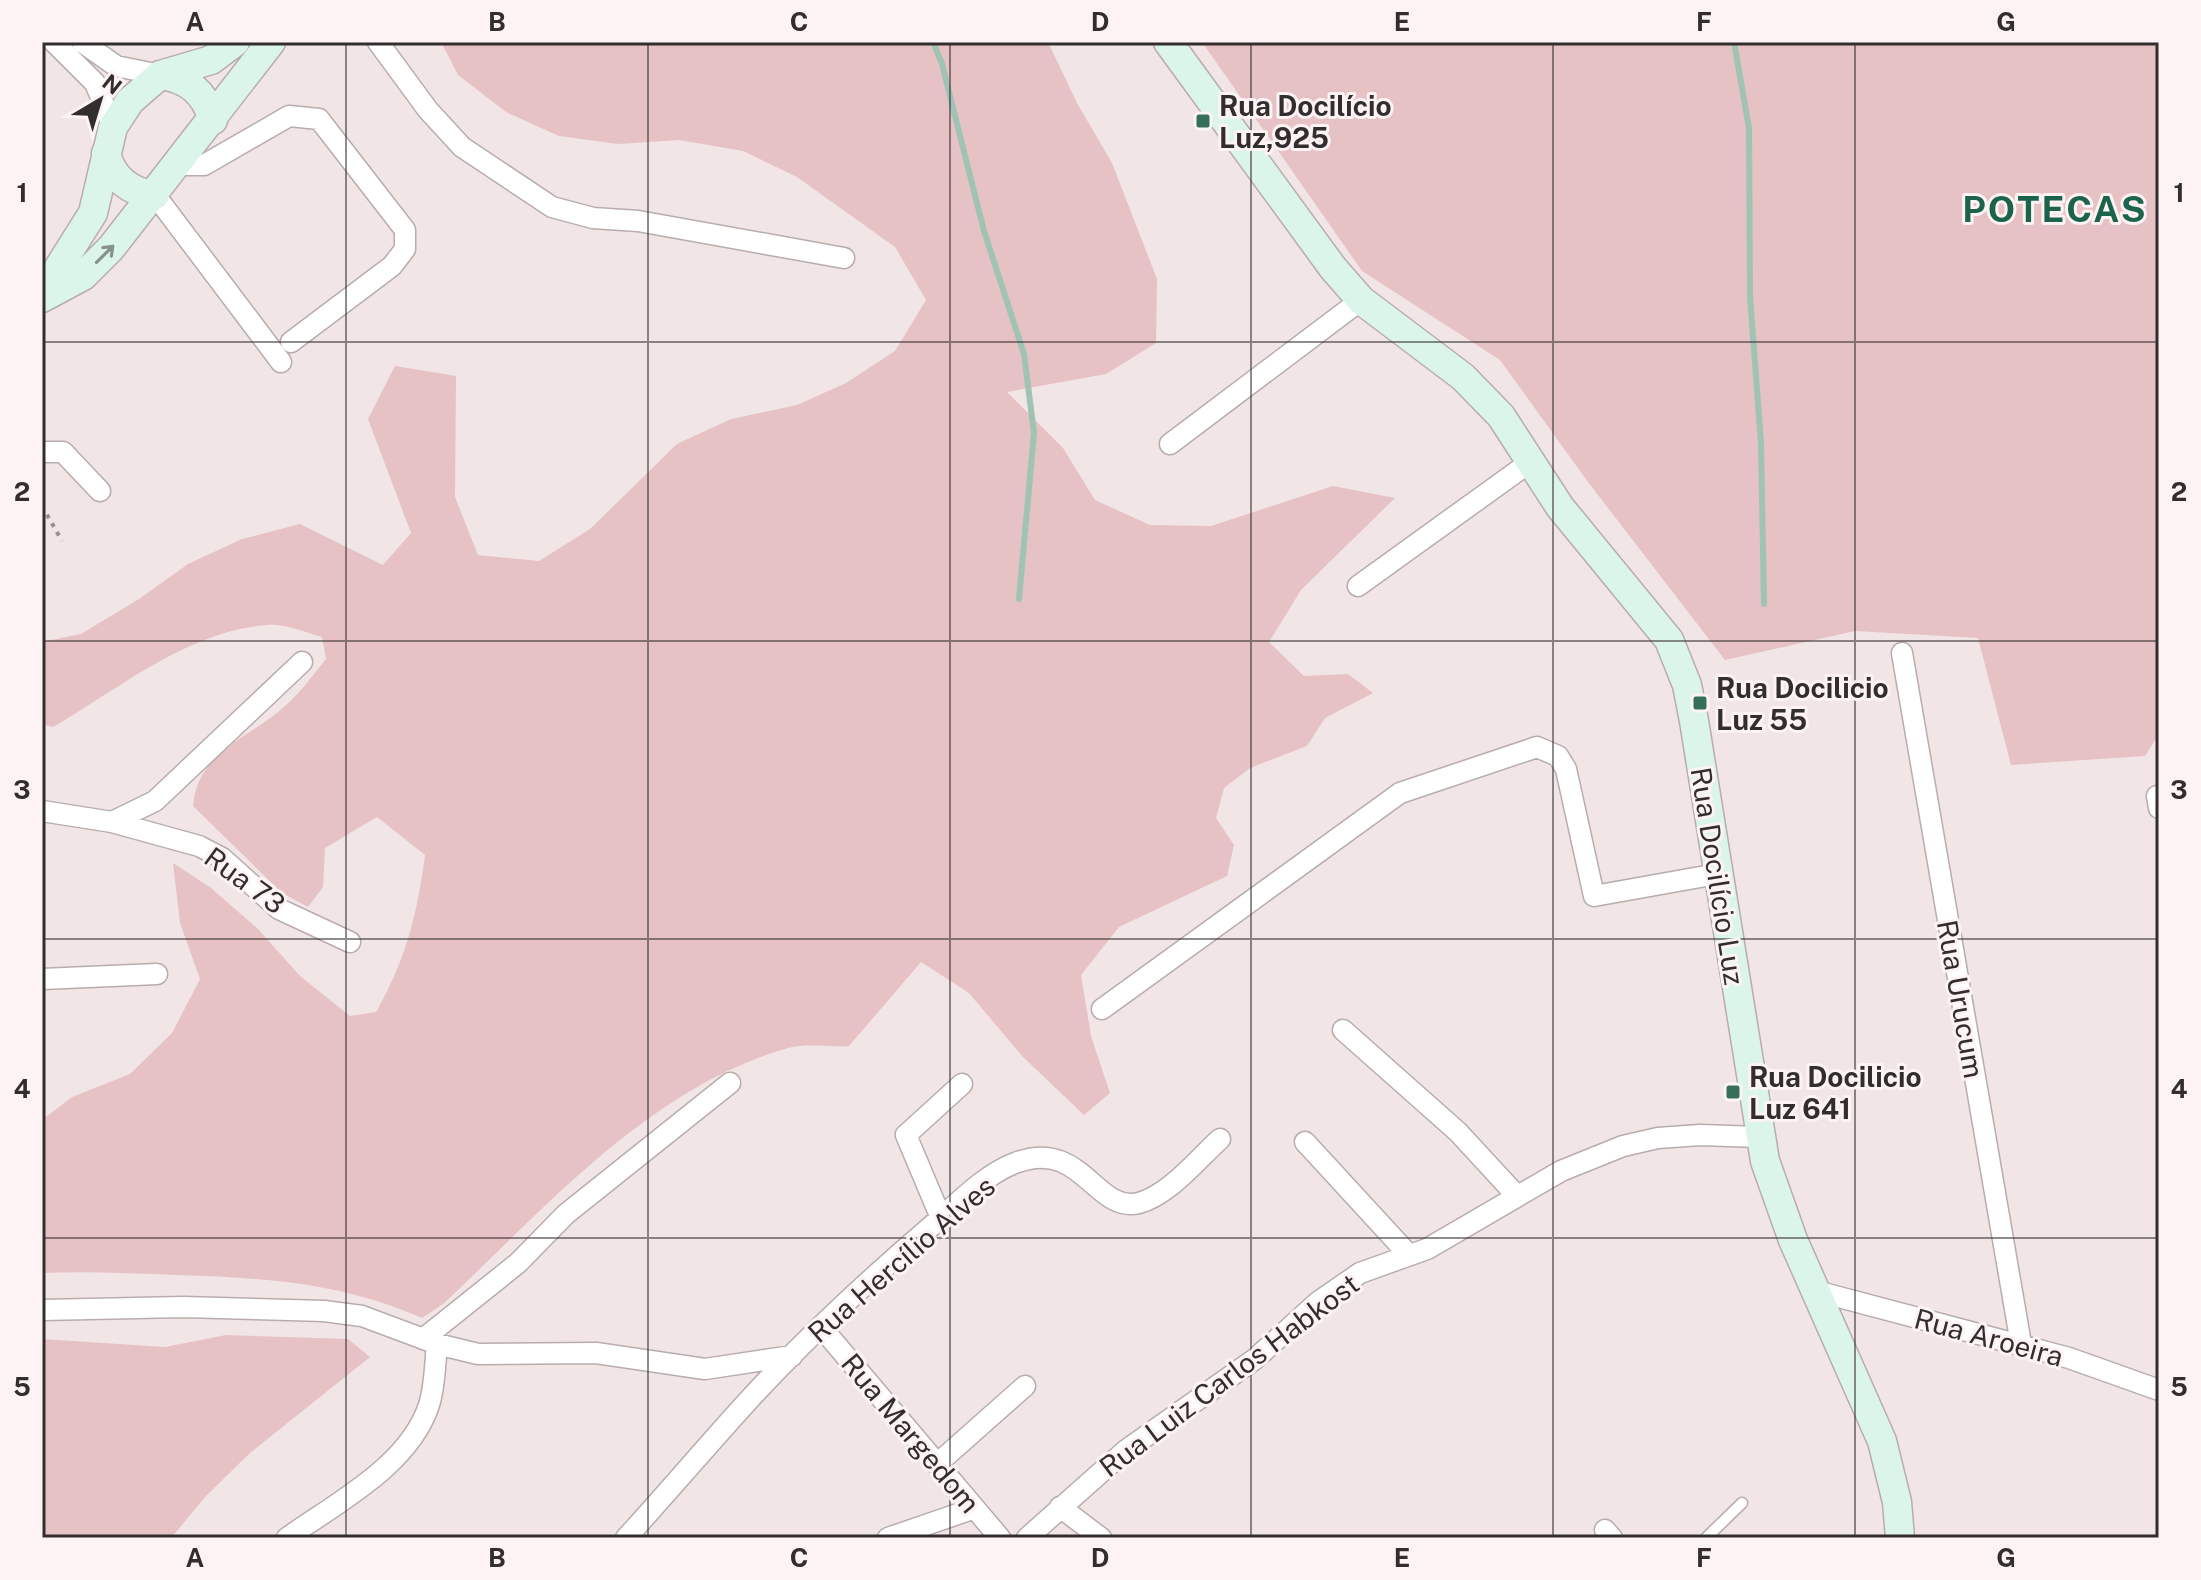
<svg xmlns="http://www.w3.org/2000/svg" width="2201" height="1580" viewBox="0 0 2201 1580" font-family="'Public Sans',sans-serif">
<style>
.green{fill:#e6c2c4}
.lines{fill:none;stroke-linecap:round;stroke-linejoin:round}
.stream{stroke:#a0c3b4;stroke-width:6}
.lane-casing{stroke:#b8acad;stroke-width:13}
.street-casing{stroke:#b8acad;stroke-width:23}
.secondary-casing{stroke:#b8acad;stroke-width:31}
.path{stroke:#978e8f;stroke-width:4;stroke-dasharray:4 6;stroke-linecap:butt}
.lane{stroke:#fff;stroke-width:10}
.street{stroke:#fff;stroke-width:20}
.secondary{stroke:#dcf5eb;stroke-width:28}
.oneway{stroke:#88928c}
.grid{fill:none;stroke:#332e2e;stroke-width:2;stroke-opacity:0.55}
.poi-dot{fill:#346f59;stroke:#fef3f4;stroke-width:3}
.labels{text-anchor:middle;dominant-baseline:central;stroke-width:6;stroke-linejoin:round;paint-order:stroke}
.poi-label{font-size:28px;font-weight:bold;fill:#332e2e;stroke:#fef3f4;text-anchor:start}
.street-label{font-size:28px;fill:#332e2e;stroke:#fef3f4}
.district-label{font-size:36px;font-weight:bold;letter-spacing:2px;fill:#1c634b;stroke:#fef3f4}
.neatline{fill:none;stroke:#332e2e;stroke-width:3}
.grid-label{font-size:26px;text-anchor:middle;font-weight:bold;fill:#332e2e}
</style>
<rect width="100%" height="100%" fill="#f2e5e6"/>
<!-- green -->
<path class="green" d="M441,42H1048L1077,103L1112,163L1157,279L1156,343L1106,374L1007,392L1063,448L1095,500L1150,525L1211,526L1333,486L1395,498L1301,590L1269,642L1304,676L1348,674L1373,693L1325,718L1307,746L1250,768L1224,788L1216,818L1234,845L1227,876L1119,927L1081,975L1091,1036L1110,1093L1084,1115L1022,1056L969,993L921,962L849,1046C830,1047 806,1043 788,1048C648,1088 546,1208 443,1304L422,1318C338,1282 266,1278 177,1275C131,1273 87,1271 42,1273V1120L72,1097L130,1074L172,1033L200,979L180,923L173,863L211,888L258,929L300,976L350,1016L376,1012C406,959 417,915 425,855L377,817L325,848L323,887L308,907L282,893L193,806C197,752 250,738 285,706C300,693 313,675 326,659L322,637C306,633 285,623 268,625C189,630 120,688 53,727L42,724V642L81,634L139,599L188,564L242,539L300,524L383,565L411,533L368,419L395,366L456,376L455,497L478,555L539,561L590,529L677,444L731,419L797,405L846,383L895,351L926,300L895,247L797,177L743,151L679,140L618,144L559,136L506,112L458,75Z
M1202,42H2159V734L2145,756L2011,765L1978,638L1855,631L1725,660L1588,482L1500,360L1362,271Z
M226,1335L348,1339L370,1357L250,1453L206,1496L171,1538H42V1339L165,1347Z"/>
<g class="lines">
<!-- stream -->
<path class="stream" d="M933,42L942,64L984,231L1024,354L1034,433L1019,599
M1734,42L1749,128L1750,297L1761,443L1764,604"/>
<defs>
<path id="lane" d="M1706,1538L1742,1503"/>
<path id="street" d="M54,42L95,83L113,127
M82,42L116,66L160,75
M378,42L428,110L462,147L552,207L593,218L638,221L844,258
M179,165H204L289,116L319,119L405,230V249L392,266L291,342
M155,195L281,362
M1170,444L1361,300
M42,452H63L100,491
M1358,586L1530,462
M1902,653L2021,1344
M2157,796L2159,808
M42,811L112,822L199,846L222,858L279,909L350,942
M112,822L155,801L302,662
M42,979L157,974
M1102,1009L1400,793L1537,747L1558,756L1566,769L1594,896L1717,874
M1343,1030L1458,1132L1517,1196
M1305,1142L1409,1255
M941,1218L906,1135L962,1084
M1816,1291L2069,1358L2159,1390
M42,1310L183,1307L324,1311L362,1316L437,1344L478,1354L596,1353L705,1369L792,1356
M822,1328L1000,1538
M423,1339L518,1263L566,1214L730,1083
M937,1464L1025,1386
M1060,1507L1101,1538
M1605,1530L1612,1538
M287,1538C336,1503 409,1466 429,1405C435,1386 435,1364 437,1344
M626,1538C667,1493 706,1447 747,1402C803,1341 865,1283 928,1229C953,1208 983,1175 1015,1163C1082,1137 1095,1214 1139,1203C1169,1195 1198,1159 1220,1139
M888,1538L975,1508
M1027,1538L1125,1451L1255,1359L1318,1302L1360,1273L1427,1249L1561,1171L1623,1146L1658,1138L1700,1135L1759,1137"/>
<path id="secondary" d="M1168,42L1333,268L1361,300L1463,377L1501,416L1560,507L1669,640L1687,685L1694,721L1765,1161L1793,1240L1882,1441L1897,1502L1900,1538
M160,75C188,78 205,93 213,120
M106,153C112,178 129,192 155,195
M42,294L93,213L113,127L130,101L160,75L211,60L235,42
M42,298L83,276L111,248L271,42"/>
</defs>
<!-- lane casing -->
<use href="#lane" class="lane-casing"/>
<!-- street casing -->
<use href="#street" class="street-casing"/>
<!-- secondary casing -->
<use href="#secondary" class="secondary-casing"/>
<!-- path -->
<path class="path" d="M42,506L62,541"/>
<!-- lane -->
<use href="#lane" class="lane"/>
<!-- street -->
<use href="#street" class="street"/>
<!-- secondary -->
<use href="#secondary" class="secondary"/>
</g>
<!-- one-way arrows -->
<defs><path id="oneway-shaft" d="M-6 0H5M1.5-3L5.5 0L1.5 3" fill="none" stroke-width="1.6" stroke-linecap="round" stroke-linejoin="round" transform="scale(2)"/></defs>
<use class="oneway" href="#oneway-shaft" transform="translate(105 254) rotate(-45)"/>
<!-- grid -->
<path class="grid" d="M346,42V1538M648,42V1538M950,42V1538M1251,42V1538M1553,42V1538M1855,42V1538M42,342H2159M42,641H2159M42,939H2159M42,1238H2159"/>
<!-- markers -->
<g class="poi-dot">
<rect x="1195" y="113" width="16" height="16" rx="4"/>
<rect x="1692" y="695" width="16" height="16" rx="4"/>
<rect x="1725" y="1084" width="16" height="16" rx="4"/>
</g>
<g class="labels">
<!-- poi labels -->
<g class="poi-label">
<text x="1219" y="105">Rua Docilício<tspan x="1219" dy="32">Luz,925</tspan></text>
<text x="1716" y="687">Rua Docilicio<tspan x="1716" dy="32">Luz 55</tspan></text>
<text x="1749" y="1076">Rua Docilicio<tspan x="1749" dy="32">Luz 641</tspan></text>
</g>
<!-- street labels -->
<g class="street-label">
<text transform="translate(1718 876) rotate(81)">Rua Docilício Luz</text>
<text transform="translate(245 880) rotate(36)">Rua 73</text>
<text transform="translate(1961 999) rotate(80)">Rua Urucum</text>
<text transform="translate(901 1259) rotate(-41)">Rua Hercílio Alves</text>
<text transform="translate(1989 1337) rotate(15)">Rua Aroeira</text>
<text transform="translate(1229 1375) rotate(-37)">Rua Luiz Carlos Habkost</text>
<text transform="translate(911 1433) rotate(50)">Rua Margedom</text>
</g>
<!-- district labels -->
<g class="district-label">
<text x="2055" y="209">POTECAS</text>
</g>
</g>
<!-- border -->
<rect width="2201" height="1580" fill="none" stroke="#fef3f4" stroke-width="88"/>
<!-- north arrow -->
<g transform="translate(100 100) rotate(38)" stroke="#fef3f4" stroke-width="6" paint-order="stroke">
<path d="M0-6L14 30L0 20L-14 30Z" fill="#332e2e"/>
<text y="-12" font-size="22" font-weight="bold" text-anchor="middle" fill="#332e2e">N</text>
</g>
<rect x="44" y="44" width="2113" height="1492" class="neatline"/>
<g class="grid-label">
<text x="195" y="31">A</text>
<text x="497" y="31">B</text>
<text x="799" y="31">C</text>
<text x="1100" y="31">D</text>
<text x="1402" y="31">E</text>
<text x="1704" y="31">F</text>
<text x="2006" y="31">G</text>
<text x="22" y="202">1</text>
<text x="2179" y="202">1</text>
<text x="22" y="501">2</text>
<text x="2179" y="501">2</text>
<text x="22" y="799">3</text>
<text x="2179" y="799">3</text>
<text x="22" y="1098">4</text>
<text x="2179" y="1098">4</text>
<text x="22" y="1396">5</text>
<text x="2179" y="1396">5</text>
<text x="195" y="1567">A</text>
<text x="497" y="1567">B</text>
<text x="799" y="1567">C</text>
<text x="1100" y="1567">D</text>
<text x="1402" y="1567">E</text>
<text x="1704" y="1567">F</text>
<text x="2006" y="1567">G</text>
</g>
</svg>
